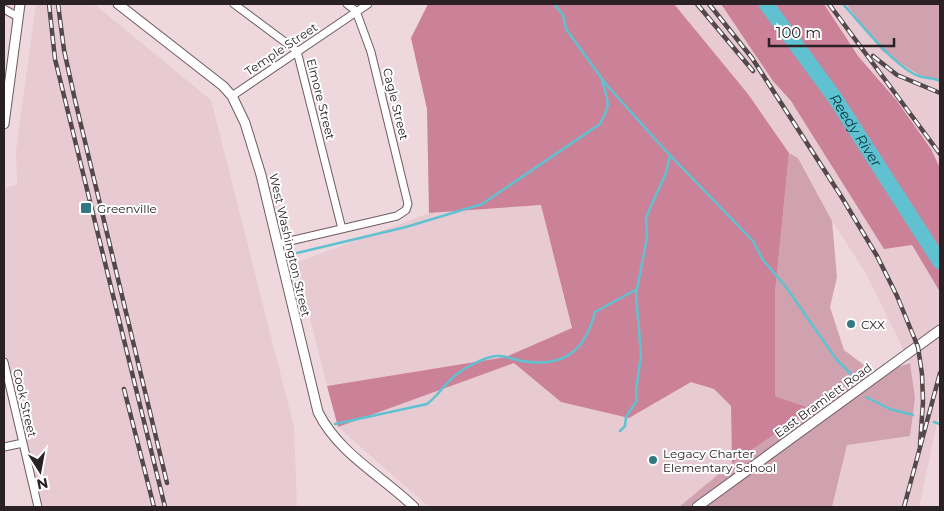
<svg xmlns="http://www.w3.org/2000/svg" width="944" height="511" viewBox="0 0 944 511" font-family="Montserrat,sans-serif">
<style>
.built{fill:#e8cad2}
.green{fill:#d0a1ae}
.forest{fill:#cb8197}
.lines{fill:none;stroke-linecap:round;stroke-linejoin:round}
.stream{stroke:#60c2d1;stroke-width:2.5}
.river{stroke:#60c2d1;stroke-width:15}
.minor-casing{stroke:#6e5c60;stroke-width:9}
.tertiary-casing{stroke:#6e5c60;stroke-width:11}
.minor{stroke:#fff;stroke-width:7}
.tertiary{stroke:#fff;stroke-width:9}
.rail-casing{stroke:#53484b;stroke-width:4.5}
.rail{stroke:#fff;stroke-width:2.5;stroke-dasharray:8;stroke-linecap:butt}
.poi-dot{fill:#317883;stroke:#fff;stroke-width:2}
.labels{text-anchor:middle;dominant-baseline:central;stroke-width:4;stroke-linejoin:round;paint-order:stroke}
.street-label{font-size:12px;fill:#292123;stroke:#fff}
.poi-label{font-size:12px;fill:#292123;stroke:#fff;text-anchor:start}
.water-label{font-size:14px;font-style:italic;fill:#05363c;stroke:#fff}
</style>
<rect width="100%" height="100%" fill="#eed8de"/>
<!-- built -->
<path class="built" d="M36,4H94L211,100L294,427L297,507H42L4,354V188L17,185L16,151Z
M674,4H721L773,81L912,245L940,292V409L919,507H832L847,445L915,398L910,363L865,272L832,221L798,158L789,153L748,94Z
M824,4H846L882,51L919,75L940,80V168L931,149L897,101L858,56Z
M541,205L572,328L507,357L327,386L296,263L429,213Z
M514,363L561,402L629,418L691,381L714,389L731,406L732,463L679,507H429L338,427Z"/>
<!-- green -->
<path class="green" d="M846,4H940V80L919,75L882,51Z
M789,153L798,158L832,221L837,277L830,307L844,350L876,374L910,363L915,398L910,436L847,445L832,507H679L732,463L811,409L775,396V294Z"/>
<!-- forest -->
<path class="forest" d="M428,4H674L748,94L789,153L775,294V396L812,409L732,463L731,406L714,389L691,382L629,418L561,402L514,363L338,427L327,386L506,357L572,328L541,205L429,213L427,109L411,38Z
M721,4H824L858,56L897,101L931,149L940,168V292L912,245L884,249L791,101L773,81Z"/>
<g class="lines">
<!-- stream -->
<path class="stream" d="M554,4L563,15L566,29L605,83L664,149L753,241L763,260L786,287L836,359L852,375
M843,4C863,26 889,60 914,74C922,79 932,77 940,81
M297,253L406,227L482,204L600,124C611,103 609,104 602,81
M866,397L890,409L913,415
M934,422L940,424
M335,424L427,404C439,395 445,383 457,374C465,368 481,359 491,357C502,354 511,359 522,361C564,368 585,351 595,312L637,289
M620,431L625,426L626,417L637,400L636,391L641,354L636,294L647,238L646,217L666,173L670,156"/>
<!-- river -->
<path class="river" id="s1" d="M766,4L835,98L940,262"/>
<defs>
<path id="minor" d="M234,4L297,51L342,229
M4,9L18,17
M232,96L368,4
M277,244L397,216L406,210L408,204L371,52L356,11L347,4
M4,362L38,507
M4,447L23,443"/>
<path id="tertiary" d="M118,4L223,86L232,96L245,123L261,175L318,412C338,453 382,476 414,507
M4,124L20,4
M697,507L940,330"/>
</defs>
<!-- minor casing -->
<use href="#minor" class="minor-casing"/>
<!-- tertiary casing -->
<use href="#tertiary" class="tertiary-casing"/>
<!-- minor -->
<use href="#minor" class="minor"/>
<!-- tertiary -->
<use href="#tertiary" class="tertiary"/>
<defs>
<path id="rail" d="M49,4L55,59L165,507
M58,4L64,50L75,100L167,483
M697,4L753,71
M709,4L752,58L841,196L877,256L897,296L918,347L922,374L923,402L920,445
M829,4L940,154
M873,56L897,75L940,93
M124,389L154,507
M904,507L940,373"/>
</defs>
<!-- rail casing -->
<use href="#rail" class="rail-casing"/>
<!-- rail -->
<use href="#rail" class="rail"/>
</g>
<!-- markers -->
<g class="poi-dot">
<rect x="80" y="202" width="12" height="12" rx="2.5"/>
<circle cx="851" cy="324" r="5"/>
<circle cx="653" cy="460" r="5"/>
</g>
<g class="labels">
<!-- street labels -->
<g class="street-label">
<text transform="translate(281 49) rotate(-34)">Temple Street</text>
<text transform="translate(321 99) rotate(76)">Elmore Street</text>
<text transform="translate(396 104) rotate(76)">Cagle Street</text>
<text transform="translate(290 245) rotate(77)">West Washington Street</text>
<text transform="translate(823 400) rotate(-36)">East Bramlett Road</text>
<text transform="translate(25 403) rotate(77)">Cook Street</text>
</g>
<!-- poi labels -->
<g class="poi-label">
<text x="97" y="208">Greenville</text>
<text x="861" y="324">CXX</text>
<text x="663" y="453">Legacy Charter<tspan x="663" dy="14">Elementary School</tspan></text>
</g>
<!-- water labels -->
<g class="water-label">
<text stroke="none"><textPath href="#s1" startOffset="155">Reedy River</textPath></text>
</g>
</g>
<!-- border -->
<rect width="944" height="511" fill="none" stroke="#292123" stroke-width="10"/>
<!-- north arrow -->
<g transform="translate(40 471) rotate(169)" stroke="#ffffff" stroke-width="4" paint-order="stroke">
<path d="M0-4L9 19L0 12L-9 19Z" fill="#292123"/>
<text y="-8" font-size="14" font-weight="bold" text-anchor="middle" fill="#292123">N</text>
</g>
<!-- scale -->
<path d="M769 38v8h125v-8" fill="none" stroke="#292123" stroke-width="2.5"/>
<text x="776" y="38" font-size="15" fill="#292123" stroke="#ffffff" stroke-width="4" paint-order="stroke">100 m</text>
</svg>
